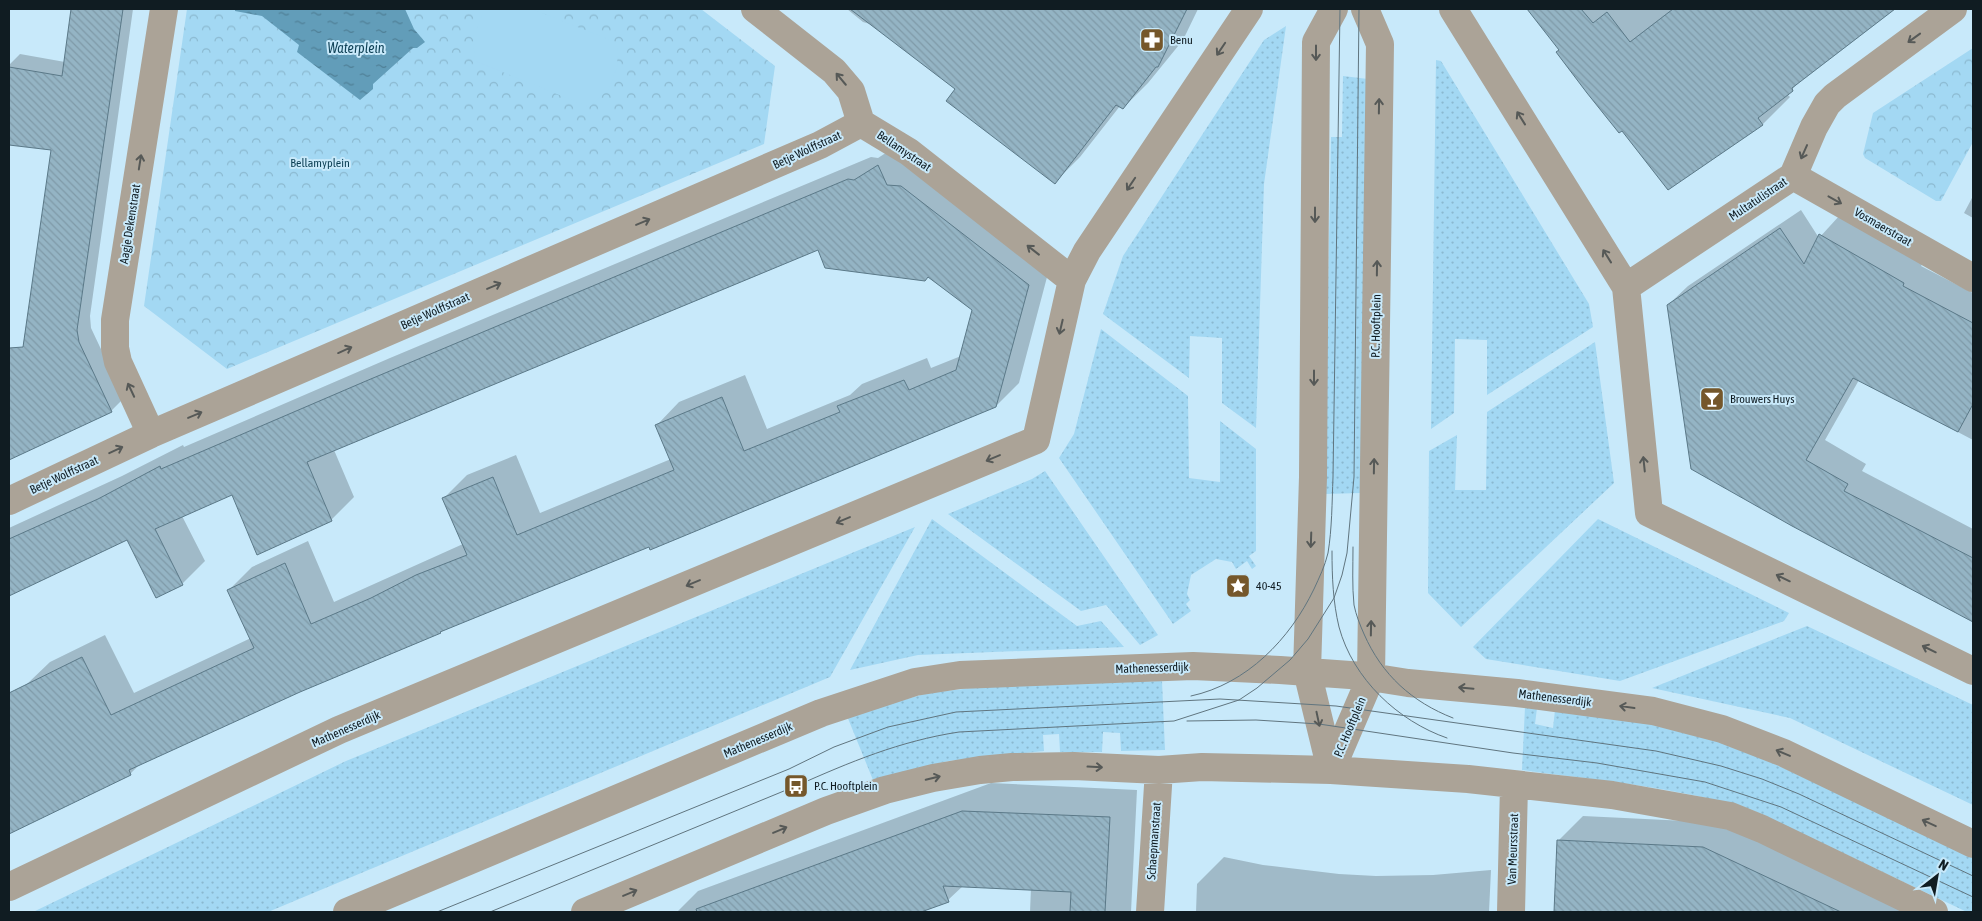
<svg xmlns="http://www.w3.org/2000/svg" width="1982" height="921" viewBox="0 0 1982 921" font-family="'Asap Condensed',sans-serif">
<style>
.grass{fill:url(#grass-dots)}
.park{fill:url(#park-crowns)}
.pitch{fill:#a3d8f3}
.water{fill:url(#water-ripples)}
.shadow{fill:#0003}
.building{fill:url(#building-back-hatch);stroke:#5b7988}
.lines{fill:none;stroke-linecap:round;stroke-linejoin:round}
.minor{stroke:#aba397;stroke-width:28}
.tram{stroke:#60757f;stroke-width:1}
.oneway{stroke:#565957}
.labels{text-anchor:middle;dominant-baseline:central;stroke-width:4;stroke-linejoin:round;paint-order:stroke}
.poi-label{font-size:12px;fill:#101c22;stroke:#c8e9fa;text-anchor:start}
.street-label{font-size:12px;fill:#101c22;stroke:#c8e9fa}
.park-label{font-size:12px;fill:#0b3e53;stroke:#c8e9fa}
.water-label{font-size:14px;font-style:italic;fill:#104257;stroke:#c8e9fa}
</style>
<defs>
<pattern id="grass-dots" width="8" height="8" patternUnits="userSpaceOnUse" patternTransform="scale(1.25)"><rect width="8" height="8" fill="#a3d8f3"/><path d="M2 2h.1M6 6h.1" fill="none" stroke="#8bb9d0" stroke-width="1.8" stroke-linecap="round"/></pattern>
<pattern id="park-crowns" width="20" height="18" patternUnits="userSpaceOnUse" patternTransform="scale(1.25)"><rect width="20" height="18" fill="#a3d8f3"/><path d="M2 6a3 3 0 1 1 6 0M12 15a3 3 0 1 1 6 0" fill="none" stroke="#8bb9d0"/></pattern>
<pattern id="water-ripples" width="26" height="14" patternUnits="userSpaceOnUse" patternTransform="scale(1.25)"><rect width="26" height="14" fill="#629db9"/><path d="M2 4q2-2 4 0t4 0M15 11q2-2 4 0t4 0" fill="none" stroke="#4f7f96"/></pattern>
<pattern id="building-back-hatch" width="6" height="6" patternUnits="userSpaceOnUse" patternTransform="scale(1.25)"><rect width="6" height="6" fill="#94b4c4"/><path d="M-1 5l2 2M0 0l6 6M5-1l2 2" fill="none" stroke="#7f9aa8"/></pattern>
</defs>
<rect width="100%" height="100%" fill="#c8e9fa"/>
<!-- grass -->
<path class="grass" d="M1286,26L1264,184L1256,428L1222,403V338L1190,336L1189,378L1103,314L1123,256L1264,40Z
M1436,60L1441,61L1589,304L1593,327L1487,395V340L1455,339L1454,413L1431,429Z
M1343,76L1368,79L1361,493L1324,494L1331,137H1342Z
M1101,329L1188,396L1189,478L1220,482V421L1256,449V551L1249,556L1256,566L1252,569L1247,561L1236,569L1232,562L1216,559L1191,575L1187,594L1190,600L1186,604L1191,611L1173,624L1059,458L1074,434Z
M1595,342L1614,483L1461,627L1428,593L1429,451L1457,435L1455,490H1486L1487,412Z
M1045,471L1158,635L1140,645L1106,605L1081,611L948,514L1032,479Z
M932,519L1077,626L1101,621L1124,647L918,655L850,670Z
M1598,519L1789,613L1784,621L1620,681L1486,659L1473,647Z
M915,527L830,677L268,912H33L346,761Z
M1807,626L1973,705V805L1790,718L1652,688Z
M1162,681L1165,750L1121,751L1120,733L1103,732L1102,752H1060L1059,734L1043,735L1044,751L948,761L873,780L847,716L928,693L981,687Z
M1525,707L1537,708L1535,724L1553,728L1555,710L1668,726L1747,751L1973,857V912H1967L1754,811C1679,787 1600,781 1522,770Z"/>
<!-- park -->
<path class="park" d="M187,9H701L775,66L764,144L227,369L144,306Z
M1973,48V142L1941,201H1936L1865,158L1863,154L1873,113Z"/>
<!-- pitch -->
<path class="pitch" d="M486,9H532L618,43L617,67L609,89L589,107L475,61L473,37L484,11Z"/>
<!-- water -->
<path class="water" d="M235,9H405L414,29L425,42L417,48H413L373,84V89L360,100L297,52L299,45L262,16L235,11Z"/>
<!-- shadow -->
<path class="shadow" d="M72,9H133L90,316L91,328L124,398L111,411L9,458V423L11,429L52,149L9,144V65L20,54L65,62Z
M847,9H1198L1183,40L1148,83L1123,108L1120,106L1080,157L1055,182L957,89L873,25L863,22Z
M1528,9H1892L1810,72L1787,94L1790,97L1763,124L1668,189Z
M901,143L1051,262L1019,383L996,406L444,629L440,632L300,690L140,764L130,774L9,833V760L53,739L27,684L50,662L105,635L134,693L251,638L229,590L252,567L308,541L334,602L463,544L444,498L467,475L516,455L540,513L671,459L657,425L679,402L745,375L767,429L850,395L862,384L927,358L931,368L961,356L974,310L929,276L818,248L334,450L354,497L331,520L233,494L182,516L205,561L182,584L127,539L9,595V528L122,476L183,445L184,447L390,358L871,157L878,158Z
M1973,196V218L1964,213Z
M1801,210L1819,238L1840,215L1923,263L1921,266L1973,293V440L1859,380L1825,440L1866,464L1862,471L1973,529V620L1793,525L1668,305L1688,286Z
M991,783L1137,790L1131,912H1030L1031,888L964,885L948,900L916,912H677L698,891Z
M1583,816L1728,823L1915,912H1555L1558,841Z
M1224,857L1263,865L1339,874L1376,876L1433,875L1491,870L1489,912H1196L1197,884Z"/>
<!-- building -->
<path class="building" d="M71,9H123L77,330L79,342L112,412L9,460V348L23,347L51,150L9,145V67L62,76Z
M850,9H1187L1158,67H1156L1123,109L1116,105L1055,184L946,101L955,89Z
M1527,9H1581L1593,23L1607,12L1630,42L1673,9H1895L1792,88L1793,91L1758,118L1763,125L1668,190L1622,131L1619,133L1587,93L1556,52L1559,50Z
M878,165L887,185L901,186L1029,285L996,407L650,550L649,547L440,632L441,633L300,692L129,770L131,775L9,834V693L82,657L111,715L254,648L227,590L285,563L311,624L371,598L416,575L467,555L442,498L493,477L517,535L674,470L655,425L722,397L744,451L840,412L837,406L904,380L909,390L956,370L972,310L928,277L925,281L825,268L818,250L307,462L332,521L257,555L232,495L155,529L183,585L156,598L127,540L9,596V539L98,499L160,466L161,469L366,381L848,179L854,180Z
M1780,228L1804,264L1819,234L1904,283L1903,286L1973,323V404L1958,432L1853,378L1806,460L1848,484L1844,491L1973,558V622L1792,526L1691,469L1667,305Z
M962,811L1110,817L1105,912H1070L1071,892L943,886L949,902L921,912H697L696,909Z
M1557,840L1703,847L1841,912H1554Z"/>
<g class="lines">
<!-- minor -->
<path class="minor" d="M755,9L834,71L851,91L861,123L909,152L1072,280
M1453,9L1626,287L1649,513L1973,671
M1793,176L1973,278
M1626,287L1793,176L1814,127L1827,104L1835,96L1953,9
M151,434L118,362L115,348V320L164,9
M9,501L151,434L820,145L861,123
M1331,770L1371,677L1380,44L1365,9
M1331,770L1307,671L1313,477L1316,42L1334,9
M9,887L339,730L1036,440L1072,280L1087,251L1249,9
M347,912L821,713L915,682L960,675L1193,666L1280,670L1364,676L1408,683L1517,693L1653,711L1722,729L1784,753L1973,844
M585,912L826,811L885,790L933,778L980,770L1012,767L1074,766L1159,770L1202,767L1331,770L1468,779L1612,795L1730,816L1762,829L1934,912
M1150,912L1159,770
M1511,912L1514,785"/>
<!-- tram -->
<path class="tram" d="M1353,547C1353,566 1352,586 1354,605C1356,615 1360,625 1364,634C1382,675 1412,702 1453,718
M1332,551C1332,577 1333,602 1339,627C1353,679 1398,721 1447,738
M1191,696C1247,684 1290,639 1314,589C1319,578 1325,566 1328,553C1332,529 1332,502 1333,477L1340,9
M1187,721L1256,720L1319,724L1513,753L1597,763L1705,782L1781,807L1973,897
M437,912L789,769L834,747L888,727L956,712L1220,699L1336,706L1656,751L1721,766L1762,779L1799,794L1973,876
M490,912L796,786C850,762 900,741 959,732L1174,721L1239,700L1257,688L1290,660L1308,639L1334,598L1342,575L1347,553L1354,477L1359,9"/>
</g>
<!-- one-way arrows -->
<defs><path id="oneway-shaft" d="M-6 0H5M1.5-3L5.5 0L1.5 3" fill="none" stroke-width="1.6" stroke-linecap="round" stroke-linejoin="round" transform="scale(1.25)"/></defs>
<g class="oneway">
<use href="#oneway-shaft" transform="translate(1914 38) rotate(144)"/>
<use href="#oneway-shaft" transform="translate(1221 49) rotate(124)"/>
<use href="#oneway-shaft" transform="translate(1316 53) rotate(90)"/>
<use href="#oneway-shaft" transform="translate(841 79) rotate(-130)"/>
<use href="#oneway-shaft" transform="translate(1379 106) rotate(-89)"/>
<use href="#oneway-shaft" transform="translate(1521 118) rotate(-122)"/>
<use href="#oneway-shaft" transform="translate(1804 152) rotate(114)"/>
<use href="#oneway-shaft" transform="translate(140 162) rotate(-81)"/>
<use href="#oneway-shaft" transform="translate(1131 184) rotate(124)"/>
<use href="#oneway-shaft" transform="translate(1835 200) rotate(29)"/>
<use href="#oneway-shaft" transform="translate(1315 215) rotate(90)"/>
<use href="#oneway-shaft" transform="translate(643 222) rotate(-23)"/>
<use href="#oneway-shaft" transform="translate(1033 250) rotate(-142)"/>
<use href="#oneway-shaft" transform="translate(1607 256) rotate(-122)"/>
<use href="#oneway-shaft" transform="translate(1377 268) rotate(-89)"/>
<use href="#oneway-shaft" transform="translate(494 286) rotate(-23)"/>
<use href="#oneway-shaft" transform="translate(1061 327) rotate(103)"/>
<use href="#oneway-shaft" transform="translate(345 350) rotate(-24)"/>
<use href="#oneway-shaft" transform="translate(1314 378) rotate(90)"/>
<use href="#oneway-shaft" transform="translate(131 390) rotate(-115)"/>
<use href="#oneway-shaft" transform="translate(195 415) rotate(-23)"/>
<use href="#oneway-shaft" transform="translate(116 450) rotate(-25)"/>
<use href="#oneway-shaft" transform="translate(993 458) rotate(157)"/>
<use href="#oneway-shaft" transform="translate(1644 464) rotate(-96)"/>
<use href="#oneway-shaft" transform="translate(1374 466) rotate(-89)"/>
<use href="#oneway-shaft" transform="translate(843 520) rotate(157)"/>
<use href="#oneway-shaft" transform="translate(1311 540) rotate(92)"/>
<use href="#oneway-shaft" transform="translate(1783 578) rotate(-154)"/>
<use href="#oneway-shaft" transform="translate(693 583) rotate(157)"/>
<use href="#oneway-shaft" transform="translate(1371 628) rotate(-89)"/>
<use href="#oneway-shaft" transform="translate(1929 649) rotate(-154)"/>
<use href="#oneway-shaft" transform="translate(1466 688) rotate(-175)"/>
<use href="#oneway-shaft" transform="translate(1627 707) rotate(-172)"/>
<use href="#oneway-shaft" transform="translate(1318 719) rotate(78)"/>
<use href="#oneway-shaft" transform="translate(1783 753) rotate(-157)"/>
<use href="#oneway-shaft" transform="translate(1095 767) rotate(3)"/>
<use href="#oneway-shaft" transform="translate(933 778) rotate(-13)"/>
<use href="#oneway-shaft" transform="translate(1929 823) rotate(-155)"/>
<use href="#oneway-shaft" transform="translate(780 830) rotate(-23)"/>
<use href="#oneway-shaft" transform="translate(630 893) rotate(-23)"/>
</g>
<!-- icons -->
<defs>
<symbol id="pharmacy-square" viewBox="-11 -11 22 22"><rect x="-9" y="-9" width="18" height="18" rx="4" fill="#75572b" stroke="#c8e9fa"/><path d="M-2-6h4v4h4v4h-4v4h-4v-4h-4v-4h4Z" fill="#fff"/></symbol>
<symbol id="bar-square" viewBox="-11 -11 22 22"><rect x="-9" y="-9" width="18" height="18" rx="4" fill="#75572b" stroke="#c8e9fa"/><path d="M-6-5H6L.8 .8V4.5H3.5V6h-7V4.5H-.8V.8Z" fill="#fff"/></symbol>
<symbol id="sight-square" viewBox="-11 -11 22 22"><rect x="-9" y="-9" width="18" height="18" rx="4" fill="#75572b" stroke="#c8e9fa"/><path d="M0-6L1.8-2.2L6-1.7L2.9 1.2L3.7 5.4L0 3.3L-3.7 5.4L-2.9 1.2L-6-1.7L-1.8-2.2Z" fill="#fff"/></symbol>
<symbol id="bus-square" viewBox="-11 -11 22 22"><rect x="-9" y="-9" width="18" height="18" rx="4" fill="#75572b" stroke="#c8e9fa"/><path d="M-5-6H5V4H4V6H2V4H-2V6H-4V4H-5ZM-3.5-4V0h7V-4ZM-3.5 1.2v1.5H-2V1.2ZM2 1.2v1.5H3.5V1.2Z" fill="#fff"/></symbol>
</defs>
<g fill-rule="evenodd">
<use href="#pharmacy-square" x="1138" y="26" width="28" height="28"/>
<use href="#bar-square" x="1698" y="385" width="28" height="28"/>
<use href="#sight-square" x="1224" y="572" width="28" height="28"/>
<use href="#bus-square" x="782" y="772" width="28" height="28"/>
</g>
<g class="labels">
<!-- poi labels -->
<g class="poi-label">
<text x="1170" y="40">Benu</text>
<text x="1730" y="399">Brouwers Huys</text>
<text x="1256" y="586">40-45</text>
<text x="814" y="786">P.C. Hooftplein</text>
</g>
<!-- street labels -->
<g class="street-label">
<text transform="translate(807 150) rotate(-25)">Betje Wolffstraat</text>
<text transform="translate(904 151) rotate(34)">Bellamystraat</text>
<text transform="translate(1758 199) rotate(-34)">Multatulistraat</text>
<text transform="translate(130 224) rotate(-81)">Aagje Dekenstraat</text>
<text transform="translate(1883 227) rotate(30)">Vosmaerstraat</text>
<text transform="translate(435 311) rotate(-24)">Betje Wolffstraat</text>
<text transform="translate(1376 326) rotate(-89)">P.C. Hooftplein</text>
<text transform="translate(64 475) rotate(-25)">Betje Wolffstraat</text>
<text transform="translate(1152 668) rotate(-2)">Mathenesserdijk</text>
<text transform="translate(1555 698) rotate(7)">Mathenesserdijk</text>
<text transform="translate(1350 727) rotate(-67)">P.C. Hooftplein</text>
<text transform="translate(346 729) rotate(-24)">Mathenesserdijk</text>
<text transform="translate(758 740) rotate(-23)">Mathenesserdijk</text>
<text transform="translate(1154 841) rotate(-86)">Schaepmanstraat</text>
<text transform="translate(1513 849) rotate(-88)">Van Meursstraat</text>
</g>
<!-- park labels -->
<g class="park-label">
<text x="320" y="163">Bellamyplein</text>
</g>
<!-- water labels -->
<g class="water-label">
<text x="356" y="48">Waterplein</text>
</g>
</g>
<!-- border -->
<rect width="1982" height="921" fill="none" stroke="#101c22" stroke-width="20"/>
<!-- north arrow -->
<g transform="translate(1937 876) rotate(31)" stroke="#c8e9fa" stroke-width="4" paint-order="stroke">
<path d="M0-4L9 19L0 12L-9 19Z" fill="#101c22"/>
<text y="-8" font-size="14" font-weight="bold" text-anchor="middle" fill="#101c22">N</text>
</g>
</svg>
